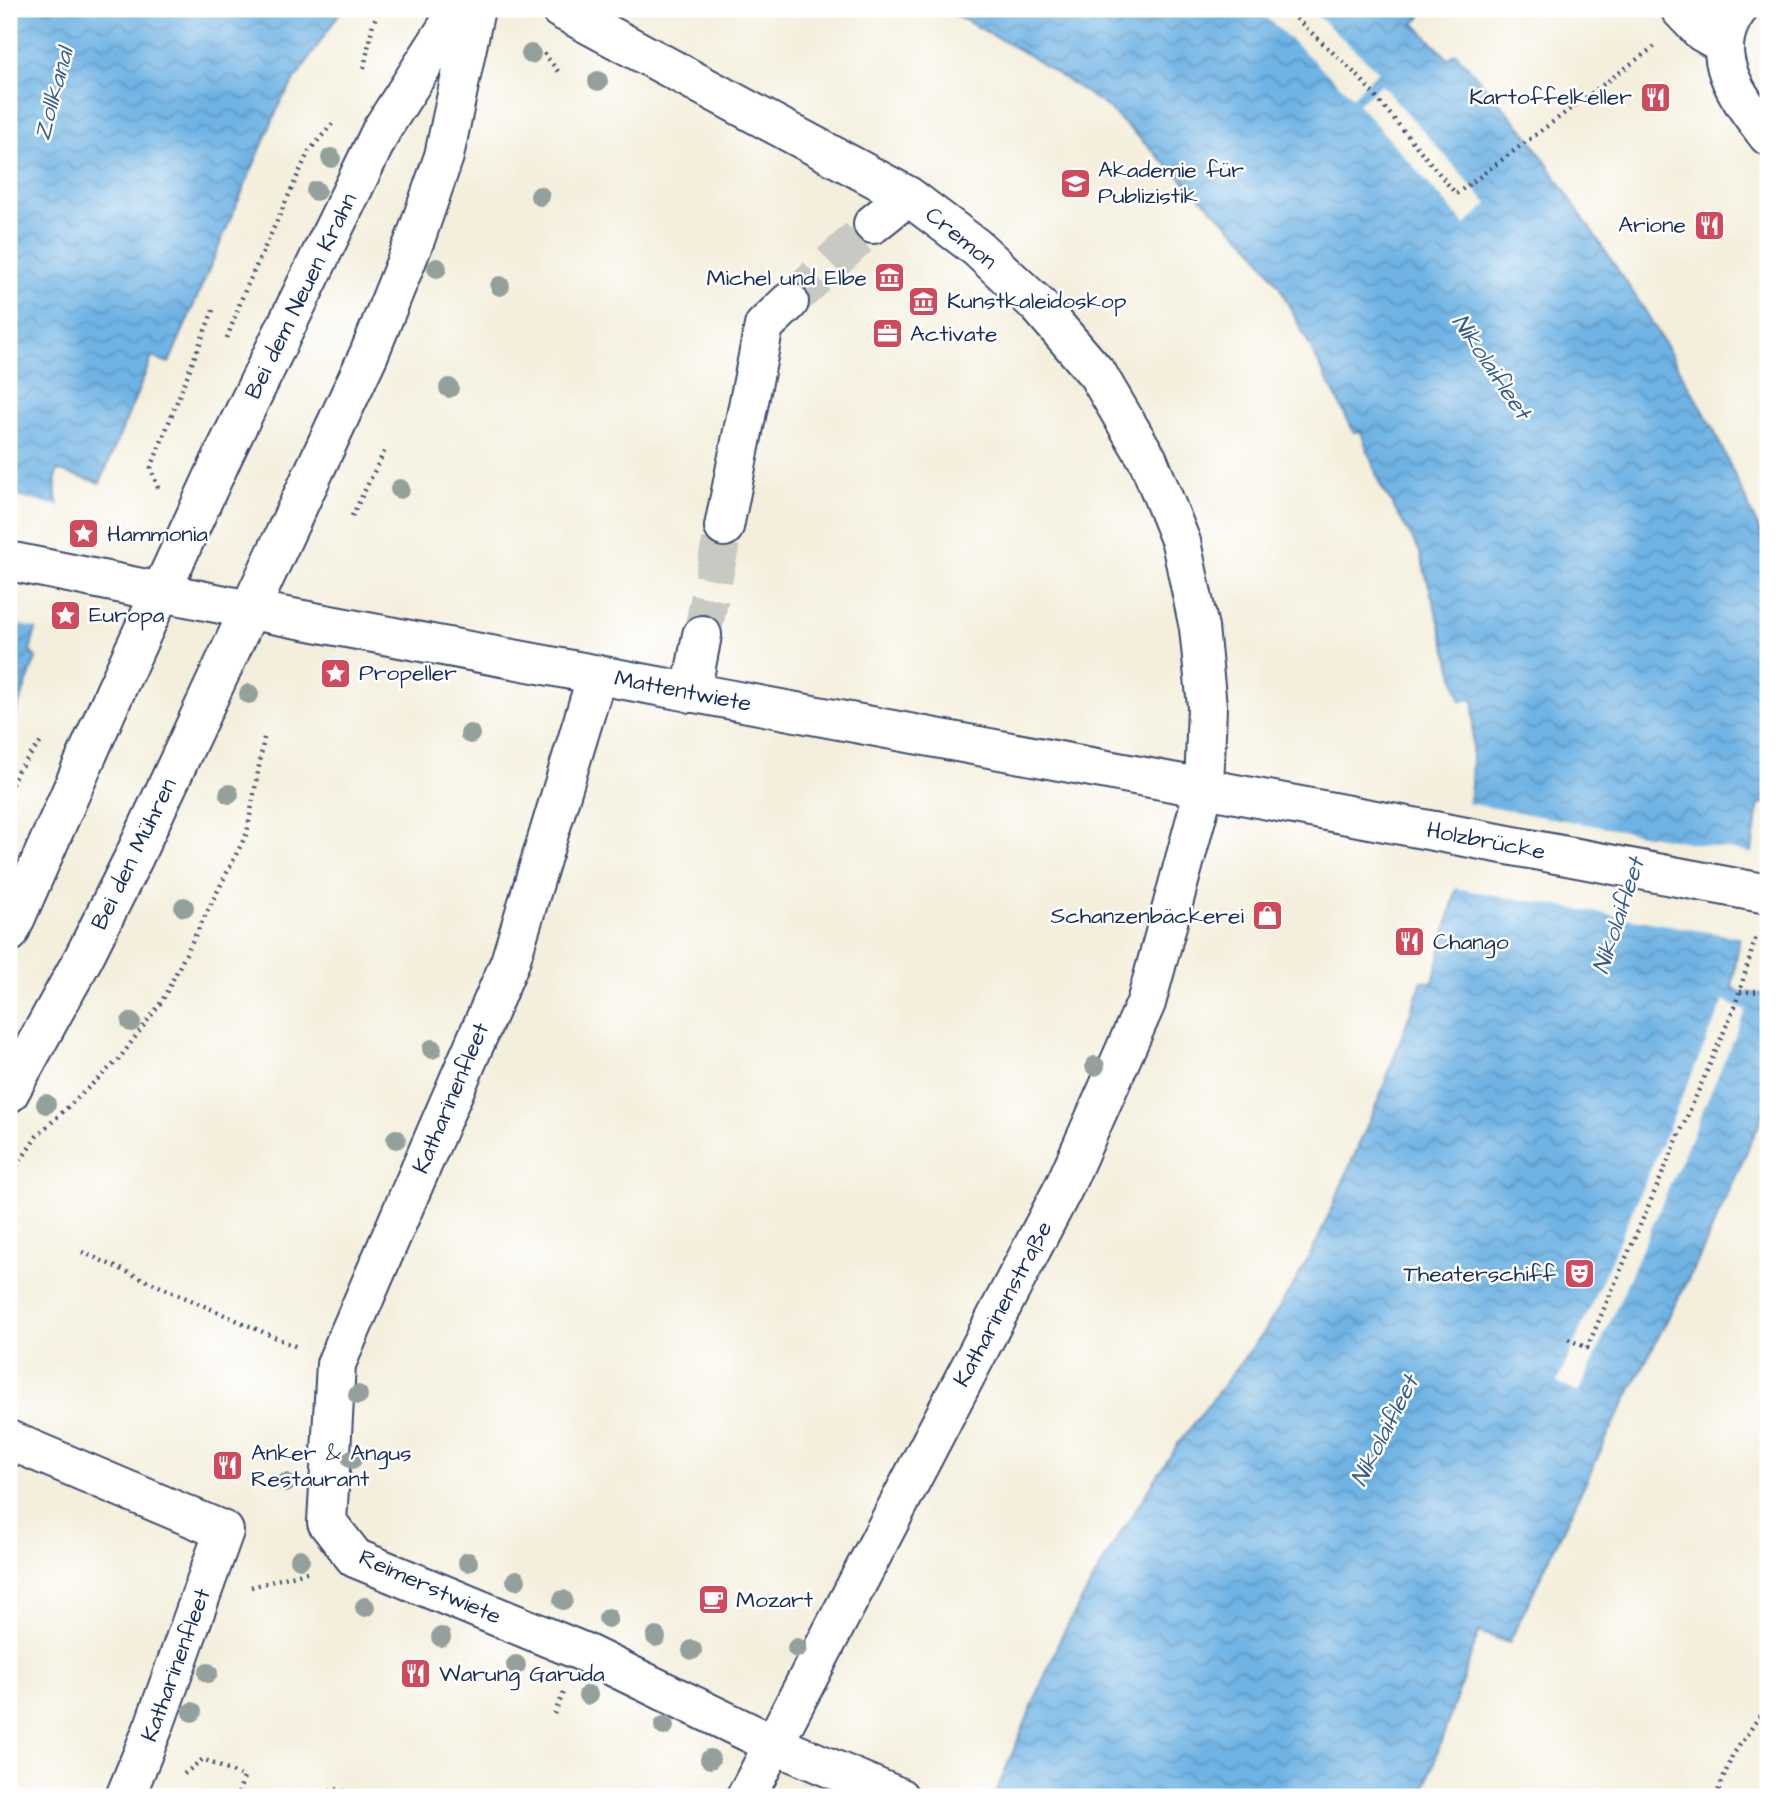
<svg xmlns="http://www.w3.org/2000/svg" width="1777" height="1806" viewBox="0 0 1777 1806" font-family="'Architects Daughter',sans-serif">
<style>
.water{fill:url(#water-waves);stroke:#4471a1;stroke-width:2}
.pier{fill:#f4efdc}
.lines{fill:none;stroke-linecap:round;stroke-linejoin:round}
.minor-tunnel{stroke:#c9c9c3;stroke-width:38;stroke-dasharray:38 19;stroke-linecap:butt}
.minor-casing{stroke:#3c4c71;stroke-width:42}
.major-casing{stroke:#3c4c71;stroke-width:42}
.path{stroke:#3c4c71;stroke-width:4.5;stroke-dasharray:2 5;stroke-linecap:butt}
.minor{stroke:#fff;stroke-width:38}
.major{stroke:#fff;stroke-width:38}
.minor-bridge-casing{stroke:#3c4c71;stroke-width:42;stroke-linecap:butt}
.minor-bridge{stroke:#fff;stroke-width:38}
.tree{fill:#93a09c}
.labels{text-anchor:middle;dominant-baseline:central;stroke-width:5;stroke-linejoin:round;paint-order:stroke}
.poi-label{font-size:23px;fill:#1b2f5e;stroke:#fff;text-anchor:start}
.street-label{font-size:23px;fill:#1b2f5e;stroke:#fff}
.water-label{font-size:24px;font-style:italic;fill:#385d8d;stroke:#fff}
</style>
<defs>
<pattern id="water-waves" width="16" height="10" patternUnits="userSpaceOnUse" patternTransform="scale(1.75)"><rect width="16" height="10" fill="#6eb3e4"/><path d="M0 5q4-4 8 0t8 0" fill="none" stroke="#5a92bc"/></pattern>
</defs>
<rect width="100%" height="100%" fill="#fff"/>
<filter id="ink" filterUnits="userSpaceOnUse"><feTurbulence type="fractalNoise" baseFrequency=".0143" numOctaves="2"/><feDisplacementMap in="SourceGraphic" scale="14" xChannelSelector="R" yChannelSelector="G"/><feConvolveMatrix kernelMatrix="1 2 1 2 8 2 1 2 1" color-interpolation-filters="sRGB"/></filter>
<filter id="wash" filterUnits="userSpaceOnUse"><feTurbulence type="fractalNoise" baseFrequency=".00686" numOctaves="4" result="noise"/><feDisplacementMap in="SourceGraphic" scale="28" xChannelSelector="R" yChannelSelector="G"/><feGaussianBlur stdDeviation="1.57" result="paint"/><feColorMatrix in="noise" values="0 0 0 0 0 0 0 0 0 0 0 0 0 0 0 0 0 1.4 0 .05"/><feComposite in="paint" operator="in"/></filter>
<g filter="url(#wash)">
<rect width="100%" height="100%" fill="#f4efdc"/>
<!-- water -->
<path class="water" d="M9,9H342L281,101L169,363L152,357L100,483L57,470C54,490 55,504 65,522L30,651L36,658L9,731Z
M945,9H1412L1421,17L1414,23L1448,59L1456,53L1527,134L1646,312L1711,424L1768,549V804L1759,803L1732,988L1740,992L1768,995V1099L1760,1122L1700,1256L1610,1431L1509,1643L1479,1632L1422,1797H994L1062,1635L1116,1540L1178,1444L1262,1335L1297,1279L1316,1244L1380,1096L1422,981L1433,983L1456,889L1471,786L1474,699L1461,701L1419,550L1380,484L1361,432H1354L1279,286L1253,248L1106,106L1027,54Z"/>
<!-- pier -->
<path class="pier" d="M1257,9H1310L1378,71L1353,97Z
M1381,84L1488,204L1465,225L1358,104Z
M9,496L60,506L68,521L40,629L9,623Z
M1466,803L1755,854L1743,938L1454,888Z
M1724,1001L1746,1011L1579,1393L1557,1383Z"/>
</g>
<g filter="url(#ink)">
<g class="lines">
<!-- minor-tunnel -->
<path class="minor-tunnel" d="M789,302L873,224
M702,635L724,527"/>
<defs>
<path id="minor" d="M560,9L908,196L977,248L1038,305L1098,375L1148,460L1181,542L1199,628L1207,706L1204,789L1146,1003L1065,1185L746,1797
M1680,9L1702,32L1723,44
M1738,9C1704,55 1739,98 1768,136
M873,224L908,196
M724,527L764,326L789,302
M9,561L250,610L1434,831
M597,675L510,962L336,1364L327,1522L355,1558L583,1652L773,1744L899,1797
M691,693L702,635
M9,1440L224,1531L154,1726L125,1797"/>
<path id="major" d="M9,933L115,692L224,454L382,129L459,9
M9,1093L84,957L134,857L369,354L416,237L444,156L475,9"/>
</defs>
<!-- minor casing -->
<use href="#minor" class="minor-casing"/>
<!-- major casing -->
<use href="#major" class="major-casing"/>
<!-- path -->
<path class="path" d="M1286,9L1360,78L1456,194L1655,46
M544,53L560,74
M364,68L373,23L380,9
M227,338L243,295L309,151L332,124
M158,488L151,468L213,310
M352,516L386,448
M9,791L18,770L41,742
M1740,992L1768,991
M9,1178L37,1136L119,1059L162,1001L247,833L264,738
M82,1252L297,1347
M1568,1339L1587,1348L1735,1006L1756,937
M9,1506L16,1491
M251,1587L310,1571
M9,1655L15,1658
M554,1714L564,1692
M184,1774L203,1759L244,1777L237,1797
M302,1797L339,1789L359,1797
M514,1797L517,1793
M1716,1797L1732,1756L1762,1713L1768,1698"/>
<!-- minor -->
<use href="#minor" class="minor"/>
<!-- major -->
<use href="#major" class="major"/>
<defs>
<path id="minor-bridge" d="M1434,831L1768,894"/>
</defs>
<!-- minor-bridge casing -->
<use href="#minor-bridge" class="minor-bridge-casing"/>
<!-- minor-bridge -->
<use href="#minor-bridge" class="minor-bridge"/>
</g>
<!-- trees -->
<g class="tree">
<circle cx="531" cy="54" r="10"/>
<circle cx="598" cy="81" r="10"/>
<circle cx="331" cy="158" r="10"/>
<circle cx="316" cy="191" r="10"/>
<circle cx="540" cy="196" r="10"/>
<circle cx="437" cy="268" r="10"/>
<circle cx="500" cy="286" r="10"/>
<circle cx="449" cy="388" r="10"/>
<circle cx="400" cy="489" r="10"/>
<circle cx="249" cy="694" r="10"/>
<circle cx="470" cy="734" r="10"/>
<circle cx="229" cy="794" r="10"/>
<circle cx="184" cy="907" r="10"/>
<circle cx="131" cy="1022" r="10"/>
<circle cx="432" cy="1049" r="10"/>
<circle cx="1095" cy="1066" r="10"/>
<circle cx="46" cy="1104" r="10"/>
<circle cx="396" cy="1139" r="10"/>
<circle cx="358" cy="1395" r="10"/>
<circle cx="352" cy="1459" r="10"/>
<circle cx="286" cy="1483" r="10"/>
<circle cx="300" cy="1559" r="10"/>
<circle cx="468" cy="1562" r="10"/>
<circle cx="516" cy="1580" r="10"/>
<circle cx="563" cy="1600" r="10"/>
<circle cx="365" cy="1607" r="10"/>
<circle cx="608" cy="1618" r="10"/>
<circle cx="441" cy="1637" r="10"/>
<circle cx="656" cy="1637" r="10"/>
<circle cx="797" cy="1648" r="10"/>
<circle cx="692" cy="1650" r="10"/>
<circle cx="516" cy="1665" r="10"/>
<circle cx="208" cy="1673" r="10"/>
<circle cx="588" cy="1695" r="10"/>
<circle cx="192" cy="1712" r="10"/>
<circle cx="664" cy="1726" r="10"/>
<circle cx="710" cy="1759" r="10"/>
</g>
</g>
<!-- icons -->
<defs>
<symbol id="restaurant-square" viewBox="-11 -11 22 22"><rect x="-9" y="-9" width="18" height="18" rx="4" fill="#d1495b" stroke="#fff"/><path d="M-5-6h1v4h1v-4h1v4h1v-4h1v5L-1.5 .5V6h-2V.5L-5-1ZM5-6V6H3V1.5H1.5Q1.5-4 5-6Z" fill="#fff"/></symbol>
<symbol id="university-square" viewBox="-11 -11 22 22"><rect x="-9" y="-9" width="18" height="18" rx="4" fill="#d1495b" stroke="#fff"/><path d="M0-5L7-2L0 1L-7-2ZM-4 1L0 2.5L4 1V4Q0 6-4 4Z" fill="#fff"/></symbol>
<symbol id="museum-square" viewBox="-11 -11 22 22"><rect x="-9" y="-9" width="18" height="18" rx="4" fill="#d1495b" stroke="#fff"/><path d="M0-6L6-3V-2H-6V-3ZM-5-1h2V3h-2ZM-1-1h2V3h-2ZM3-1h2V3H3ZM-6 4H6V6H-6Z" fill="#fff"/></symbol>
<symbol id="office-square" viewBox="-11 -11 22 22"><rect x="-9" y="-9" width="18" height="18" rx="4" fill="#d1495b" stroke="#fff"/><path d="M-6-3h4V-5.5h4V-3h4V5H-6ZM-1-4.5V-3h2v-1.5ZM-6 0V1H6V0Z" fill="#fff"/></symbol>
<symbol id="sight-square" viewBox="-11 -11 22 22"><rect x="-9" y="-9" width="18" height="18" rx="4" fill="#d1495b" stroke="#fff"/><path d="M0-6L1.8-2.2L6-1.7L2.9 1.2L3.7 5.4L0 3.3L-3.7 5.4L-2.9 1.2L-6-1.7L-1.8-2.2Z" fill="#fff"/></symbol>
<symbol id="shop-square" viewBox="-11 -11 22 22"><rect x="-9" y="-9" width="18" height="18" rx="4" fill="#d1495b" stroke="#fff"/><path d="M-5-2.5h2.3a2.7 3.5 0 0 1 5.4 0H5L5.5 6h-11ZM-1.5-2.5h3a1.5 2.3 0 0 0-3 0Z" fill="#fff"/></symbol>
<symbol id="theatre-square" viewBox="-11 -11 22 22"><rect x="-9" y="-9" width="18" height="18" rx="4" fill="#d1495b" stroke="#fff"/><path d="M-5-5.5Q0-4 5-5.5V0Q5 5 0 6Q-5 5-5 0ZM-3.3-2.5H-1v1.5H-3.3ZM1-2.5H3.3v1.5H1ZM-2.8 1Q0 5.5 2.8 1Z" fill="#fff"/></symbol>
<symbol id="cafe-square" viewBox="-11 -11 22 22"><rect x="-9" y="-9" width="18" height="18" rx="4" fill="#d1495b" stroke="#fff"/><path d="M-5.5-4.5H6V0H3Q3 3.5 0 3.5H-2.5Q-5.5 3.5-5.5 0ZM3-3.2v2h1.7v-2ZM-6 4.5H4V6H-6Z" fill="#fff"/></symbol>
</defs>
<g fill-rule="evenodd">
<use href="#restaurant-square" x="1638" y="80" width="35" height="35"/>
<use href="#university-square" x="1058" y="166" width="35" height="35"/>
<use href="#restaurant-square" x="1692" y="208" width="35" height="35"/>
<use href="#museum-square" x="872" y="260" width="35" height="35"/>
<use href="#museum-square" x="906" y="284" width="35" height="35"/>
<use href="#office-square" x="870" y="316" width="35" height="35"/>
<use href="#sight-square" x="66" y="516" width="35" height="35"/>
<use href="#sight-square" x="48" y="598" width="35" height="35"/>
<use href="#sight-square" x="318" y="656" width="35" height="35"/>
<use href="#shop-square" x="1250" y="898" width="35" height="35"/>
<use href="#restaurant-square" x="1392" y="924" width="35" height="35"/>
<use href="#theatre-square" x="1562" y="1256" width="35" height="35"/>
<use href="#restaurant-square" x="210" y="1448" width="35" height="35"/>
<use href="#cafe-square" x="696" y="1582" width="35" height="35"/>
<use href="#restaurant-square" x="398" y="1656" width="35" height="35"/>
</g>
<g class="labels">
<!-- poi labels -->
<g class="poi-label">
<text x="1632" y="97" text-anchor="end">Kartoffelkeller</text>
<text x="1098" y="170">Akademie für<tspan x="1098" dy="26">Publizistik</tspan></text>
<text x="1686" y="225" text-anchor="end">Arione</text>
<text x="867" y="278" text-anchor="end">Michel und Elbe</text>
<text x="947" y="301">Kunstkaleidoskop</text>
<text x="910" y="334">Activate</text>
<text x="107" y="534">Hammonia</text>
<text x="89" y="615">Europa</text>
<text x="359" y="673">Propeller</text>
<text x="1244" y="916" text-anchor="end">Schanzenbäckerei</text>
<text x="1433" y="942">Chango</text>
<text x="1556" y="1274" text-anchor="end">Theaterschiff</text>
<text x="251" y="1453">Anker &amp; Angus<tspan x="251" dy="26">Restaurant</tspan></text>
<text x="736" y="1600">Mozart</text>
<text x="439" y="1674">Warung Garuda</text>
</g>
<!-- street labels -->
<g class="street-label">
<text transform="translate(961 238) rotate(39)">Cremon</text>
<text transform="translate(301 296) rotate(-64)">Bei dem Neuen Krahn</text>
<text transform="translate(683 691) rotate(11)">Mattentwiete</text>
<text transform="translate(1486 841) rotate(11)">Holzbrücke</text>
<text transform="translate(134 854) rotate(-64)">Bei den Mühren</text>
<text transform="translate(451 1098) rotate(-67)">Katharinenfleet</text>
<text transform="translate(1003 1304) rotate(-62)">Katharinenstraße</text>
<text transform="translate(430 1587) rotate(24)">Reimerstwiete</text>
<text transform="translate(176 1665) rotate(-70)">Katharinenfleet</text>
</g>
<!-- water labels -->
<g class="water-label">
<text transform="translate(54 94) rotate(-75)">Zollkanal</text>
<text transform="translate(1491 367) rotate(56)">Nikolaifleet</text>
<text transform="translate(1619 916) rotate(-72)">Nikolaifleet</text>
<text transform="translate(1385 1431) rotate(-63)">Nikolaifleet</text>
</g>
</g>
<!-- margin -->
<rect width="1777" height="1806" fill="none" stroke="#fff" stroke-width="35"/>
</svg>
